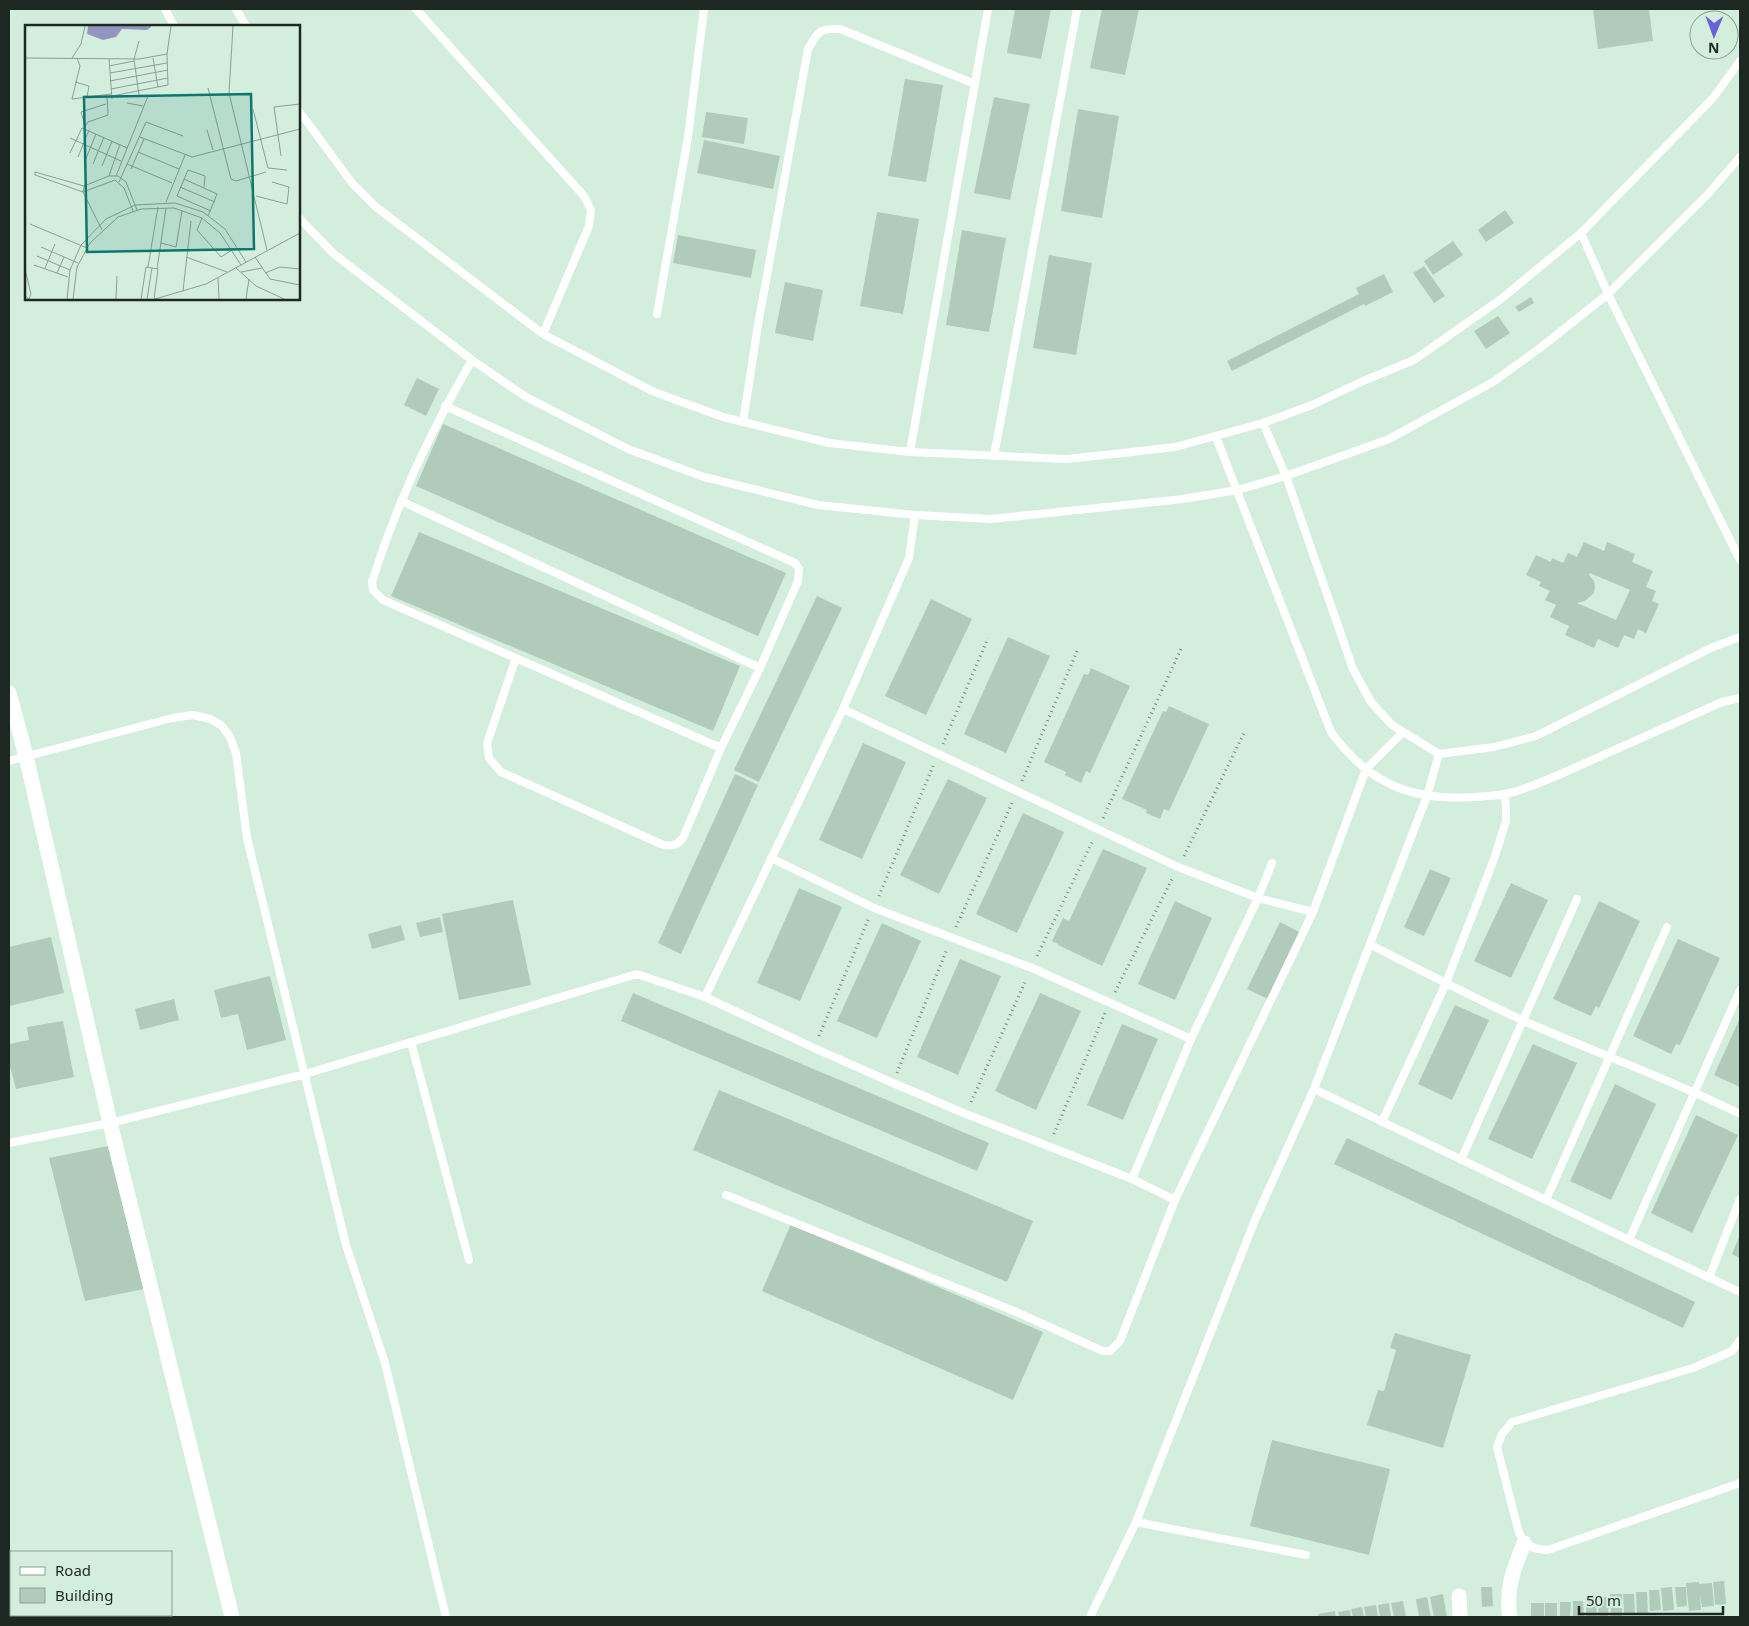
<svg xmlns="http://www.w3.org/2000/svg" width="1749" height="1626" viewBox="0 0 1749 1626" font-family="'Noto Sans',sans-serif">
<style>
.building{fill:#b1cbbb;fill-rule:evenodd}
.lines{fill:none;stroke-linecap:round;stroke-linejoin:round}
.path{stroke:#75877c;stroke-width:3;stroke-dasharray:1 4;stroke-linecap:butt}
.lane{stroke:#fff;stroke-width:8}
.street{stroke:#fff;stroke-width:15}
.inset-road{fill:none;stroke:#8b9f93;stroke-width:1}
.view{fill:#0f766e;fill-opacity:0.15;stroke:#0f766e;stroke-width:2.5}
.inset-edge{fill:none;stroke:#1e2822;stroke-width:2.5}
</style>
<rect width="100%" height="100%" fill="#d4eede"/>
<!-- building -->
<path class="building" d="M1015,9H1051L1041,59L1007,53Z
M1102,9H1139L1125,75L1090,68Z
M1593,9H1649L1653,41L1598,49Z
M905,79L943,85L926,182L888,176Z
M994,97L1030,104L1010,200L974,193Z
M1078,109L1119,116L1102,218L1061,211Z
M706,112L748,118L744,144L702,137Z
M704,140L780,156L773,189L697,173Z
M1505,210L1514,223L1486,242L1478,230Z
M877,212L919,219L903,314L860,306Z
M962,230L1006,238L989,332L946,325Z
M678,235L756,250L751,278L673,263Z
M1453,241L1463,255L1433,275L1424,261Z
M1049,255L1092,263L1076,355L1033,348Z
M1424,266L1445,296L1434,303L1413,273Z
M1384,274L1393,292L1365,306L1364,304L1232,371L1227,361L1359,294L1356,288Z
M785,282L823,290L813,341L775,333Z
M1531,297L1534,303L1519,312L1515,307Z
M1498,316L1510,333L1486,349L1474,331Z
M417,378L439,389L426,416L404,405Z
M443,424L786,573L758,636L416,486Z
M419,532L740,666L713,731L391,596Z
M1584,542L1604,551L1607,542L1635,554L1632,562L1653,571L1646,587L1656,591L1652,601L1659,604L1646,633L1638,629L1634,639L1624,635L1618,648L1598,639L1594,648L1565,635L1569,626L1550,617L1556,605L1545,600L1550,591L1539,586L1541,582L1526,575L1536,555L1551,562L1552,558L1563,563L1568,553L1577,557ZM1590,573L1630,590L1616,620L1577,603L1585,601L1594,593L1595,587L1594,581L1589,575Z
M817,596L842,608L759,782L734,770Z
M931,599L972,619L926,715L885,696Z
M1008,637L1050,656L1006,753L964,734Z
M1091,668L1130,686L1090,773L1086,771L1081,783L1065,775L1066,772L1044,762L1084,674L1088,675Z
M1169,706L1209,724L1169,811L1164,809L1160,819L1146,813L1147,810L1122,799L1163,711L1166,712Z
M863,743L906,762L862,859L819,840Z
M735,774L758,785L681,954L658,943Z
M948,779L987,798L939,894L900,875Z
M1023,813L1064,832L1017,933L976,914Z
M1103,849L1147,868L1102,966L1058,945V944L1052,941L1063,918L1069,921Z
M1430,869L1451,878L1424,936L1404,927Z
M1511,883L1548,900L1511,978L1474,961Z
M799,888L842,907L800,1001L757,983Z
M513,900L531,985L459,1000L442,914Z
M1175,901L1212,918L1175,1000L1138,984Z
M1599,901L1640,921L1599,1008L1596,1006L1591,1016L1553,999Z
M440,917L443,932L420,937L416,923Z
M1280,922L1301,933L1268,999L1247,989Z
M882,923L921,941L877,1038L837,1021Z
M401,925L405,940L372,949L368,934Z
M51,937L64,993L9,1006V947Z
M1678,939L1720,958L1680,1045L1676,1044L1671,1054L1633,1036Z
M960,959L1001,976L958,1075L917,1057Z
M270,976L286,1040L247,1050L238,1014L221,1018L214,990Z
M633,993L989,1143L977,1171L621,1021Z
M1040,993L1081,1011L1036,1110L995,1091Z
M174,999L179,1020L140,1030L135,1009Z
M1455,1005L1489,1020L1452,1100L1418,1084Z
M1740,1018V1087L1714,1075Z
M63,1021L74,1077L16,1089L9,1063V1044L29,1040L27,1027Z
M1122,1024L1158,1039L1123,1120L1087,1105Z
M1533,1044L1577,1063L1532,1159L1488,1139Z
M1615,1084L1656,1104L1611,1200L1570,1181Z
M719,1090L1033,1221L1007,1282L693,1150Z
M1696,1115L1738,1135L1692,1233L1651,1213Z
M1347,1138L1695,1302L1683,1328L1334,1164Z
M108,1146L144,1289L85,1301L49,1158Z
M791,1224L1043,1332L1013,1400L762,1291Z
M1740,1235V1258L1732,1254Z
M1395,1333L1471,1355L1443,1448L1367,1425L1378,1390L1384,1391L1396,1350L1390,1348Z
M1272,1440L1390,1469L1369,1555L1250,1526Z
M1724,1581L1726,1604L1715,1605L1713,1582Z
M1699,1582V1584L1712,1583L1714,1606L1702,1607L1700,1594L1701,1610L1689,1611L1686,1583Z
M1481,1587H1492L1493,1606L1482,1607Z
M1672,1587L1674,1610L1663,1611L1661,1588Z
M1675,1587H1686L1687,1606L1677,1607Z
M1649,1590H1659L1661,1610L1650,1611Z
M1636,1592H1647L1648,1615H1637Z
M1443,1594L1447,1617H1434L1430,1597Z
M1610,1594H1622V1617H1611Z
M1623,1594H1634L1635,1614H1624Z
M1427,1597L1431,1617H1419L1416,1599Z
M1599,1597H1609L1608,1617H1598Z
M1586,1598H1596L1597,1617H1586Z
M1403,1601L1406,1617H1394L1391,1603Z
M1573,1601H1583L1584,1617H1573Z
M1560,1602H1571L1570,1617H1560Z
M1389,1603L1391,1617H1380L1378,1605Z
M1531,1603H1544V1617H1531Z
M1545,1603H1557V1617H1545Z
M1376,1605L1378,1617H1366L1364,1607Z
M1362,1607L1364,1617H1353L1351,1609Z
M1350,1610L1351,1617H1339L1338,1612Z
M1335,1611L1336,1617H1319L1318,1614Z"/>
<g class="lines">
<!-- path -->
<path class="path" d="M943,744L988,638
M1022,781L1078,649
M1103,818L1181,649
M1184,856L1244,733
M879,896L933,766
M956,927L1012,803
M1037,956L1093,840
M1115,992L1173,877
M819,1036L868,920
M897,1073L947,949
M971,1102L1026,980
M1054,1134L1105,1013"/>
<!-- lane -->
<path class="lane" d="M165,9L174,26
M236,9L246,26
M416,9L584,196L591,210L589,226L543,334
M299,111L352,183L376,207L543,334L654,392L723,417L829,443L910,452L1067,459L1123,453L1175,447L1263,423L1312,405L1363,381L1414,360L1501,299L1581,233L1713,98L1740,61
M299,218L334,254L472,360L526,397L628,449L704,477L818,505L915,515L991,519L1183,499L1237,490L1286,476L1389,439L1493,382L1540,348L1608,294L1708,194L1740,157
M1581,233L1608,294L1740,560
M657,314L688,137L704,9
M472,360C431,430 396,505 372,582L373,590L383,600L721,748
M445,406L795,563L799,569L798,581L760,668L721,748L683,838C676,846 670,847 661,844L501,772L489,758L487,743L516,658
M743,422L758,325L808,49C818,31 820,28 840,29L975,84
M1263,423L1286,476L1353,669L1371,702L1392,725L1439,754L1494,747L1536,736L1713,647L1740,637
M1216,437L1331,732C1369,784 1411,801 1474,797C1484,796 1495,796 1505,794C1525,790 1544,781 1563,773L1722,702L1740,698
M910,452L988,9
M994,456L1077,9
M401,501L760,668
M843,709L1178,867L1258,898L1313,912
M9,761L172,718L193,715L210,719L221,725L230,737L236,753L247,838L268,924L346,1245L385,1363L446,1617
M771,858L874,908L1032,968L1191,1039
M1371,945C1422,971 1472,997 1524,1021C1596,1053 1670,1079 1740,1114
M705,997L843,709L909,558L915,515
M411,1042L469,1260
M1314,1089L1629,1240L1740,1292
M1382,1122L1446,983L1494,859L1506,821V805L1504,794
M9,1143L110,1123L305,1074L637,974L705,997L814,1048L893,1083L966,1114L1132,1179L1175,1200
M1461,1160L1577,899
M1132,1179L1191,1039L1258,898L1272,863
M726,1195L1014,1311L1096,1348L1103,1351H1110L1120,1341L1175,1200L1313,912L1366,769L1403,732
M1546,1200L1667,927
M1629,1240L1740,990
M1709,1278L1740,1199
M1740,1340L1732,1351L1693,1368L1512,1422L1502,1434L1497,1447L1519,1533C1526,1547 1533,1549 1548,1550L1740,1483
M1136,1522L1306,1555
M1090,1617L1136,1522L1255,1220L1314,1089L1427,796L1439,754"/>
<!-- street -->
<path class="street" d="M9,693L26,756L110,1123L232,1617
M1459,1596L1460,1617
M1510,1617C1505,1590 1514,1568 1524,1543"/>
</g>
<!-- overview -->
<g transform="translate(25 25)">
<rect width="275" height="275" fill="#d4eede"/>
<path d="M63,1H126V2L122,5L97,4L91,12L78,15L62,9Z" fill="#9295bf"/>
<path class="inset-road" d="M208,1L204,68L242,225M114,16L109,34L114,70M142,29L146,1M0,33L114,34L142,29L143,60L87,71M47,33L56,19L60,1M52,33L55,41L47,74L86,69M128,33L133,62M84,34L87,74M84,41L109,36M85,48L142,38M85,56L143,45M50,57L64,61L62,72M183,63L206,154L211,156L241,147M86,64L143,53M102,78L118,81M228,84L243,143L262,145M60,100L56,87L81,79M59,103L63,97L83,90L82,70M182,105L188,125M115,112L167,132L275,104M45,113L96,136M113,127L154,144M45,128L57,103L102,123M256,131L249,82L275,79M53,132L64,105M60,136L71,109M68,139L79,112M102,139L147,158M77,141L87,116M106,144L119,114M84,151L95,119M91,151L123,71M159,154L192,169L183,191M94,157L121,97L158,111M59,161L58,167L77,205M155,162L190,177M179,162L180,151L163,145L152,171L186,186M231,171L262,179L264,162L247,157M141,177L160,130M108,186L99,163L90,155L58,167L10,150V147L59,161L84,151H93L101,157L112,185M177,193L172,205L196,232L207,225M5,199L62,223M136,218L151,222L157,186M16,222L53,238M12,231L45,245M161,232L202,247M230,232L245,254L275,260M9,240L43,252M123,242L133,182M20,243L30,219M211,243L231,261L259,274M0,244L6,269L4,274L0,271M132,244L141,183M216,247L237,243M32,248L39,232M240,248L255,242L275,244M193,253L194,274M158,266L166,196M42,274L45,245L56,220L81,194L110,180L150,178L178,187L200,204L221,237M48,274L52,242L65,218L93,192L116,184L149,183L177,193L195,208L216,240M91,274L92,251M116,274L121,242L133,244L129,274M122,274L127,243M130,274L181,259L275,208M221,274L224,254"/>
<path class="view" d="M226,69L229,224L62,227L59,72Z"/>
<rect width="275" height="275" class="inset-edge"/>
</g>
<!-- border -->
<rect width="1749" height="1626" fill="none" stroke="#1e2822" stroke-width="20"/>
<!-- legend -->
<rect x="10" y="1551" width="162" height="65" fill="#d4eede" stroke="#8b9f93"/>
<rect x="20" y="1567" width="25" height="8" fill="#ffffff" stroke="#8b9f93"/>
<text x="55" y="1576" font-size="15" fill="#1e2822">Road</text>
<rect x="20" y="1588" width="25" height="15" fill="#b1cbbb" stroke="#8b9f93"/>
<text x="55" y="1601" font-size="15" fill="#1e2822">Building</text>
<!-- north arrow -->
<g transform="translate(1714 35) rotate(181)"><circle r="24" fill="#d4eede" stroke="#8b9f93"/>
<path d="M0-4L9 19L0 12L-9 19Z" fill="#6861da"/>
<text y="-8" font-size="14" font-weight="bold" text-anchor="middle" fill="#1e2822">N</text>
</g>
<!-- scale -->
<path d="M1579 1606v8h144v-8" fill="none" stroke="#1e2822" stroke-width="2.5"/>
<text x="1586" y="1606" font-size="15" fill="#1e2822" stroke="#d4eede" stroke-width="4" paint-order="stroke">50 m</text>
</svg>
